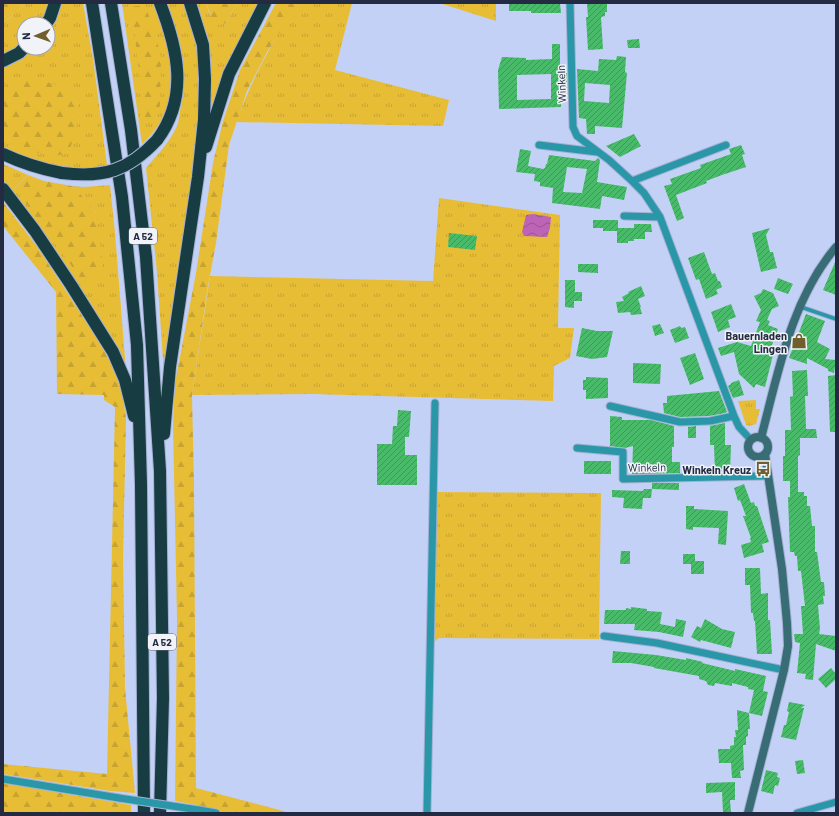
<svg xmlns="http://www.w3.org/2000/svg" width="839" height="816" viewBox="0 0 839 816" font-family="Barlow,sans-serif">
<style>
.grass{fill:url(#grass-tufts)}
.forest{fill:url(#forest-firs)}
.water{fill:url(#water-waves)}
.building{fill:url(#building-hatch);fill-rule:evenodd}
.lines{fill:none;stroke-linecap:round;stroke-linejoin:round}
.lane-casing{stroke:#a4b0d2;stroke-width:5.5}
.street-casing{stroke:#a4b0d2;stroke-width:9}
.secondary-casing{stroke:#a4b0d2;stroke-width:10}
.highway-casing{stroke:#a4b0d2;stroke-width:14}
.lane{stroke:#2a97a8;stroke-width:3.5}
.street{stroke:#2a97a8;stroke-width:7}
.secondary{stroke:#386d76;stroke-width:8}
.highway{stroke:#173c42;stroke-width:12}
.street-bridge-casing{stroke:#a4b0d2;stroke-width:9;stroke-linecap:butt}
.highway-bridge-casing{stroke:#a4b0d2;stroke-width:14;stroke-linecap:butt}
.street-bridge{stroke:#2a97a8;stroke-width:7}
.highway-bridge{stroke:#173c42;stroke-width:12}
.labels{text-anchor:middle;dominant-baseline:central;stroke-width:3;stroke-linejoin:round;paint-order:stroke}
.shield{fill:#f1f3f9;stroke:#616679;stroke-width:1}
.shield-label{font-size:10px;font-weight:bold;fill:#232a42}
.street-label{font-size:11px;fill:#232a42;stroke:#f1f3f9}
.poi-label{font-size:11px;font-weight:bold;fill:#232a42;stroke:#f1f3f9;text-anchor:end}
</style>
<defs>
<pattern id="grass-tufts" width="24" height="20" patternUnits="userSpaceOnUse"><rect width="24" height="20" fill="#e8bd36"/><path d="M3 7l-1-3M5 7V3M7 7l1-3M15 17l-1-3M17 17v-4M19 17l1-3" fill="none" stroke="#c7a331"/></pattern>
<pattern id="forest-firs" width="22" height="20" patternUnits="userSpaceOnUse"><rect width="22" height="20" fill="#e8bd36"/><path d="M5 1l3.5 6h-7zM16 11l3.5 6h-7z" fill="#c7a331"/></pattern>
<pattern id="water-waves" width="16" height="10" patternUnits="userSpaceOnUse"><rect width="16" height="10" fill="#be64b7"/><path d="M0 5q4-4 8 0t8 0" fill="none" stroke="#9a5396"/></pattern>
<pattern id="building-hatch" width="6" height="6" patternUnits="userSpaceOnUse"><rect width="6" height="6" fill="#48ba69"/><path d="M-1 1l2-2M0 6l6-6M5 7l2-2" fill="none" stroke="#3c9758"/></pattern>
</defs>
<rect width="100%" height="100%" fill="#c4d1f6"/>
<!-- grass -->
<path class="grass" d="M26,3H49L47,11L40,24H24V41L11,51L3,55V22L6,21Z
M59,3H83L93,59L107,165C66,175 41,164 3,150V65L20,57L30,48H48V27Z
M122,3H155C172,56 188,101 142,144Z
M165,3H185L197,38L201,112L164,375L157,272L146,168C157,155 170,142 177,126C179,121 179,116 180,111C190,70 181,40 165,3Z
M195,3H206L210,15L226,23L237,3H262L209,123C211,92 212,63 205,33C203,23 198,13 195,3Z
M299,3H352L335,70L449,100L443,126L236,122C252,80 272,40 299,3Z
M439,3H496V21Z
M3,164L28,175L15,188L96,213L72,186L84,187L110,185L115,233L126,371L3,184Z
M439,198L560,215L558,328H574L570,358L554,366L553,401L312,394L192,395L210,276L433,281Z
M756,400V409H760L756,424L749,426L746,425L738,401Z
M433,492L601,493L599,639L439,638L433,643Z"/>
<!-- forest -->
<path class="forest" d="M3,3H26L6,21L3,22Z
M206,3H237L226,23L215,26Z
M276,3H299L267,52L247,91L229,145L216,243L208,286L192,395L194,484L196,788L291,813H196L197,805L175,801L177,619L173,425L175,383L196,273L213,163L223,121L240,70Z
M131,6H145L153,26L161,57L160,106L151,119L145,120Z
M26,75L77,92L80,113L69,153L54,156L14,148L3,140V100Z
M28,175L44,181L72,186L82,196L96,213L103,266L93,277L81,279L15,188Z
M3,202L38,248L100,343L111,364L121,387L126,417L123,559L125,688L135,793L110,791L3,774V764L107,774L115,407L104,400V395L57,394L56,292L3,226Z
M3,783L131,805V813H3Z"/>
<!-- water -->
<path class="water" d="M533,214L551,217L550,228L547,237L524,236L522,232L526,215Z"/>
<!-- building -->
<path class="building" d="M509,3H560L561,13H531V11H509Z
M587,3H607V12H605V16L601,17L603,49L588,50L586,17H588Z
M639,39L640,48H628L627,40Z
M552,44H560V73H567V88H560L561,107L499,109L498,70L502,57L526,58V60L552,59ZM551,74V99L517,100V75Z
M617,56L626,57L625,72L627,73L622,128L595,126V134H587L586,119L579,118L577,69L598,71L599,59L616,60ZM585,83L610,85L609,103L584,101Z
M634,134L641,146L620,157L606,146Z
M741,145L745,154L742,155L746,167L722,175L706,181L707,183L676,195L684,218L677,221L664,186L672,184L670,179L701,168L700,165L731,154L729,149Z
M520,149L531,151L528,166L543,169L545,168L546,164H547L549,155L595,161L598,158L600,160L597,182L627,187L624,200L602,196L600,209L552,203L553,188L540,186V182L534,181L535,174L516,172ZM567,167L587,169L582,193L563,192Z
M593,220H618V228H634V224H651L652,232H645V239H634V241H628V243H617V231H603V228H593Z
M770,228L766,235L770,252H773L777,268L761,272L752,233Z
M449,233L477,236L475,250L448,247Z
M704,252L712,274L715,273L718,281H720L722,287L716,290L718,294L706,299L699,279L696,280L688,258Z
M836,260V295L823,290Z
M578,264H598V273L578,272Z
M778,278L793,284L788,294L774,289Z
M565,280H575V292H582V301H574V308L565,307Z
M641,286L645,296L638,299L641,307H640L642,314L631,315L630,312L618,313L616,302L624,301L622,297L629,293L628,292Z
M763,289L773,293L779,306L772,309L767,320L770,321L768,325L778,329L770,350L774,351L765,387L756,384L754,388L739,374L734,352L721,356L718,348L737,342L751,346L760,322L756,321L761,310L754,296L761,293Z
M731,304L736,317L728,320L730,327L718,332L711,312Z
M806,314L825,321L817,342L830,349L825,359L836,360L834,373L828,371V369L807,358V364L789,358Z
M660,324L664,333L655,336L652,326Z
M680,326L681,328L685,327L689,338L675,343L670,330Z
M582,328L597,331H613L607,357L592,359L576,356Z
M695,353L704,379L690,385L680,358Z
M633,363L661,364L660,384L633,383Z
M807,370L808,396H805L806,429H816L817,438H800V455L798,456V492H804V496H807V506H810L812,526H815V552H817L821,582H824L825,596H823L824,604L818,605L820,629L819,634L836,636V651L816,644L813,680L805,679L806,674L797,673L800,643L795,642L794,634H803L801,606H805L801,571H798L797,556H795L794,552H790L788,497H790V481H783V456H785V430H791L790,397L793,396L792,371Z
M836,375V432H830L828,376Z
M586,377L608,378V398L586,399V390H583V380H586Z
M739,380L744,395L733,398L728,386L731,384V383Z
M719,391L727,412L725,413L709,416L680,417L664,413L663,403H667V396Z
M398,410L411,411L409,437H405V455H417V485H377V444H392L393,426H397Z
M610,416L622,417V420H651L674,426V447H672V462H680V473L632,474L633,446L625,448L610,446Z
M725,423V445H731L730,472H715L714,445H710V426Z
M696,426V438H688V427Z
M584,461H611V474H584Z
M652,483H679V490L652,489Z
M744,484L751,503L754,502L755,506H757L769,542L762,544L764,552L744,558L741,545L751,542L750,538H751L743,516H746L740,500L738,501L734,488Z
M644,489H652L651,498H643L642,509L623,508L624,498L612,497V490L643,491Z
M686,506H694V509L728,511L726,545L718,544L719,528L693,527V530L686,529Z
M621,551H630V564H620Z
M683,554H695V561H704V574H691V564H683Z
M745,568H760L761,594L768,593V620H770L772,654H757L755,621H754L753,613H751L750,585H745Z
M631,607L647,609V611L662,612L660,624L675,627L676,619L686,621L683,637L659,632L634,630L635,624H604L605,610H626V608L631,609Z
M705,619L722,629L735,632L731,648L701,640L700,642L691,637L697,626L701,628Z
M613,651L656,655L686,660V658L703,662L702,663L735,671V669L766,676L763,691L768,692L762,716L749,713L750,729H748V736L746,737V745H743L744,770L740,771L741,778H732L731,763H719L718,749H730V746L734,745V737H736L735,730H738L737,710L749,713L754,690L748,689V687L732,683V686L715,683L714,686L708,685L706,681L699,679V676L654,668V667L631,663H612Z
M831,668L836,674V679L826,688L818,679Z
M789,702L805,705L801,708H804L796,740L781,737L784,725H786L789,712L787,711Z
M803,760L805,773L797,774L795,761Z
M766,770L778,773L777,777L780,778L778,786L775,785L773,794L761,791Z
M735,782V800H730L731,813H723L722,792L706,793V783Z"/>
<g class="lines">
<defs>
<path id="lane" d="M801,307L836,319"/>
<path id="street" d="M570,3L573,127L577,136L609,160L632,181L644,193L660,217L734,416L739,427L751,440
M539,145L597,152
M632,181L726,145
M624,216L660,217
M610,406L680,422L710,421L734,416
M577,448L623,452V479L768,476
M604,636L657,643L784,670
M3,779L119,798
M199,810L216,813
M427,813L435,403
M797,813L836,802"/>
<path id="secondary" d="M748 447a10 10 0 1 1 20 0a10 10 0 1 1-20 0Z
M761,438C778,373 791,300 836,247
M748,813L784,670L788,646L787,623L782,569L765,454"/>
<path id="highway" d="M92,3L122,197L137,345L141,485L144,813
M111,3L131,130L146,257L160,471L163,698L160,813
M46,24L50,18L55,3
M3,61L19,53L24,48
M157,140C189,97 178,50 160,3
M206,147L229,74L265,3
M3,154C22,163 41,169 62,173
M3,189L35,231L71,285L113,352L125,380L134,416
M164,434L170,367L198,177L204,120L205,79L203,45L190,3"/>
</defs>
<!-- lane casing -->
<use href="#lane" class="lane-casing"/>
<!-- street casing -->
<use href="#street" class="street-casing"/>
<!-- secondary casing -->
<use href="#secondary" class="secondary-casing"/>
<!-- highway casing -->
<use href="#highway" class="highway-casing"/>
<!-- lane -->
<use href="#lane" class="lane"/>
<!-- street -->
<use href="#street" class="street"/>
<!-- secondary -->
<use href="#secondary" class="secondary"/>
<!-- highway -->
<use href="#highway" class="highway"/>
<defs>
<path id="street-bridge" d="M119,798L199,810"/>
<path id="highway-bridge" d="M62,173C104,178 128,171 157,140"/>
</defs>
<!-- street-bridge casing -->
<use href="#street-bridge" class="street-bridge-casing"/>
<!-- highway-bridge casing -->
<use href="#highway-bridge" class="highway-bridge-casing"/>
<!-- street-bridge -->
<use href="#street-bridge" class="street-bridge"/>
<!-- highway-bridge -->
<use href="#highway-bridge" class="highway-bridge"/>
</g>
<!-- icons -->
<defs>
<symbol id="shop-bare" viewBox="-9 -9 18 18"><path d="M-5-2.5h2.3a2.7 3.5 0 0 1 5.4 0H5L5.5 6h-11ZM-1.5-2.5h3a1.5 2.3 0 0 0-3 0Z" fill="#705f2d" stroke="#f1f3f9" stroke-width="2.5" paint-order="stroke"/></symbol>
<symbol id="bus-bare" viewBox="-9 -9 18 18"><path d="M-5-6H5V4H4V6H2V4H-2V6H-4V4H-5ZM-3.5-4V0h7V-4ZM-3.5 1.2v1.5H-2V1.2ZM2 1.2v1.5H3.5V1.2Z" fill="#705f2d" stroke="#f1f3f9" stroke-width="2.5" paint-order="stroke"/></symbol>
</defs>
<g fill-rule="evenodd">
<use href="#shop-bare" x="788" y="330" width="22" height="22"/>
<use href="#bus-bare" x="752" y="458" width="22" height="22"/>
</g>
<g class="labels">
<!-- shield labels -->
<g class="shield">
<rect x="129" y="228" width="28" height="16" rx="3"/>
<rect x="148" y="634" width="28" height="16" rx="3"/>
</g>
<g class="shield-label">
<text x="143" y="236">A 52</text>
<text x="162" y="642">A 52</text>
</g>
<!-- street labels -->
<g class="street-label">
<text transform="translate(561 84) rotate(-92)">Winkeln</text>
<text transform="translate(647 467) rotate(-1)">Winkeln</text>
</g>
<!-- poi labels -->
<g class="poi-label">
<text x="787" y="335">Bauernladen<tspan x="787" dy="13">Lingen</tspan></text>
<text x="751" y="469">Winkeln Kreuz</text>
</g>
</g>
<!-- border -->
<rect width="839" height="816" fill="none" stroke="#232a42" stroke-width="8"/>
<!-- north arrow -->
<g transform="translate(36 36) rotate(268)"><circle r="19" fill="#f1f3f9" stroke="#9fa3b0"/>
<path d="M0-3L7 15L0 10L-7 15Z" fill="#705f2d"/>
<text y="-6" font-size="11" font-weight="bold" text-anchor="middle" fill="#232a42">N</text>
</g>
</svg>
